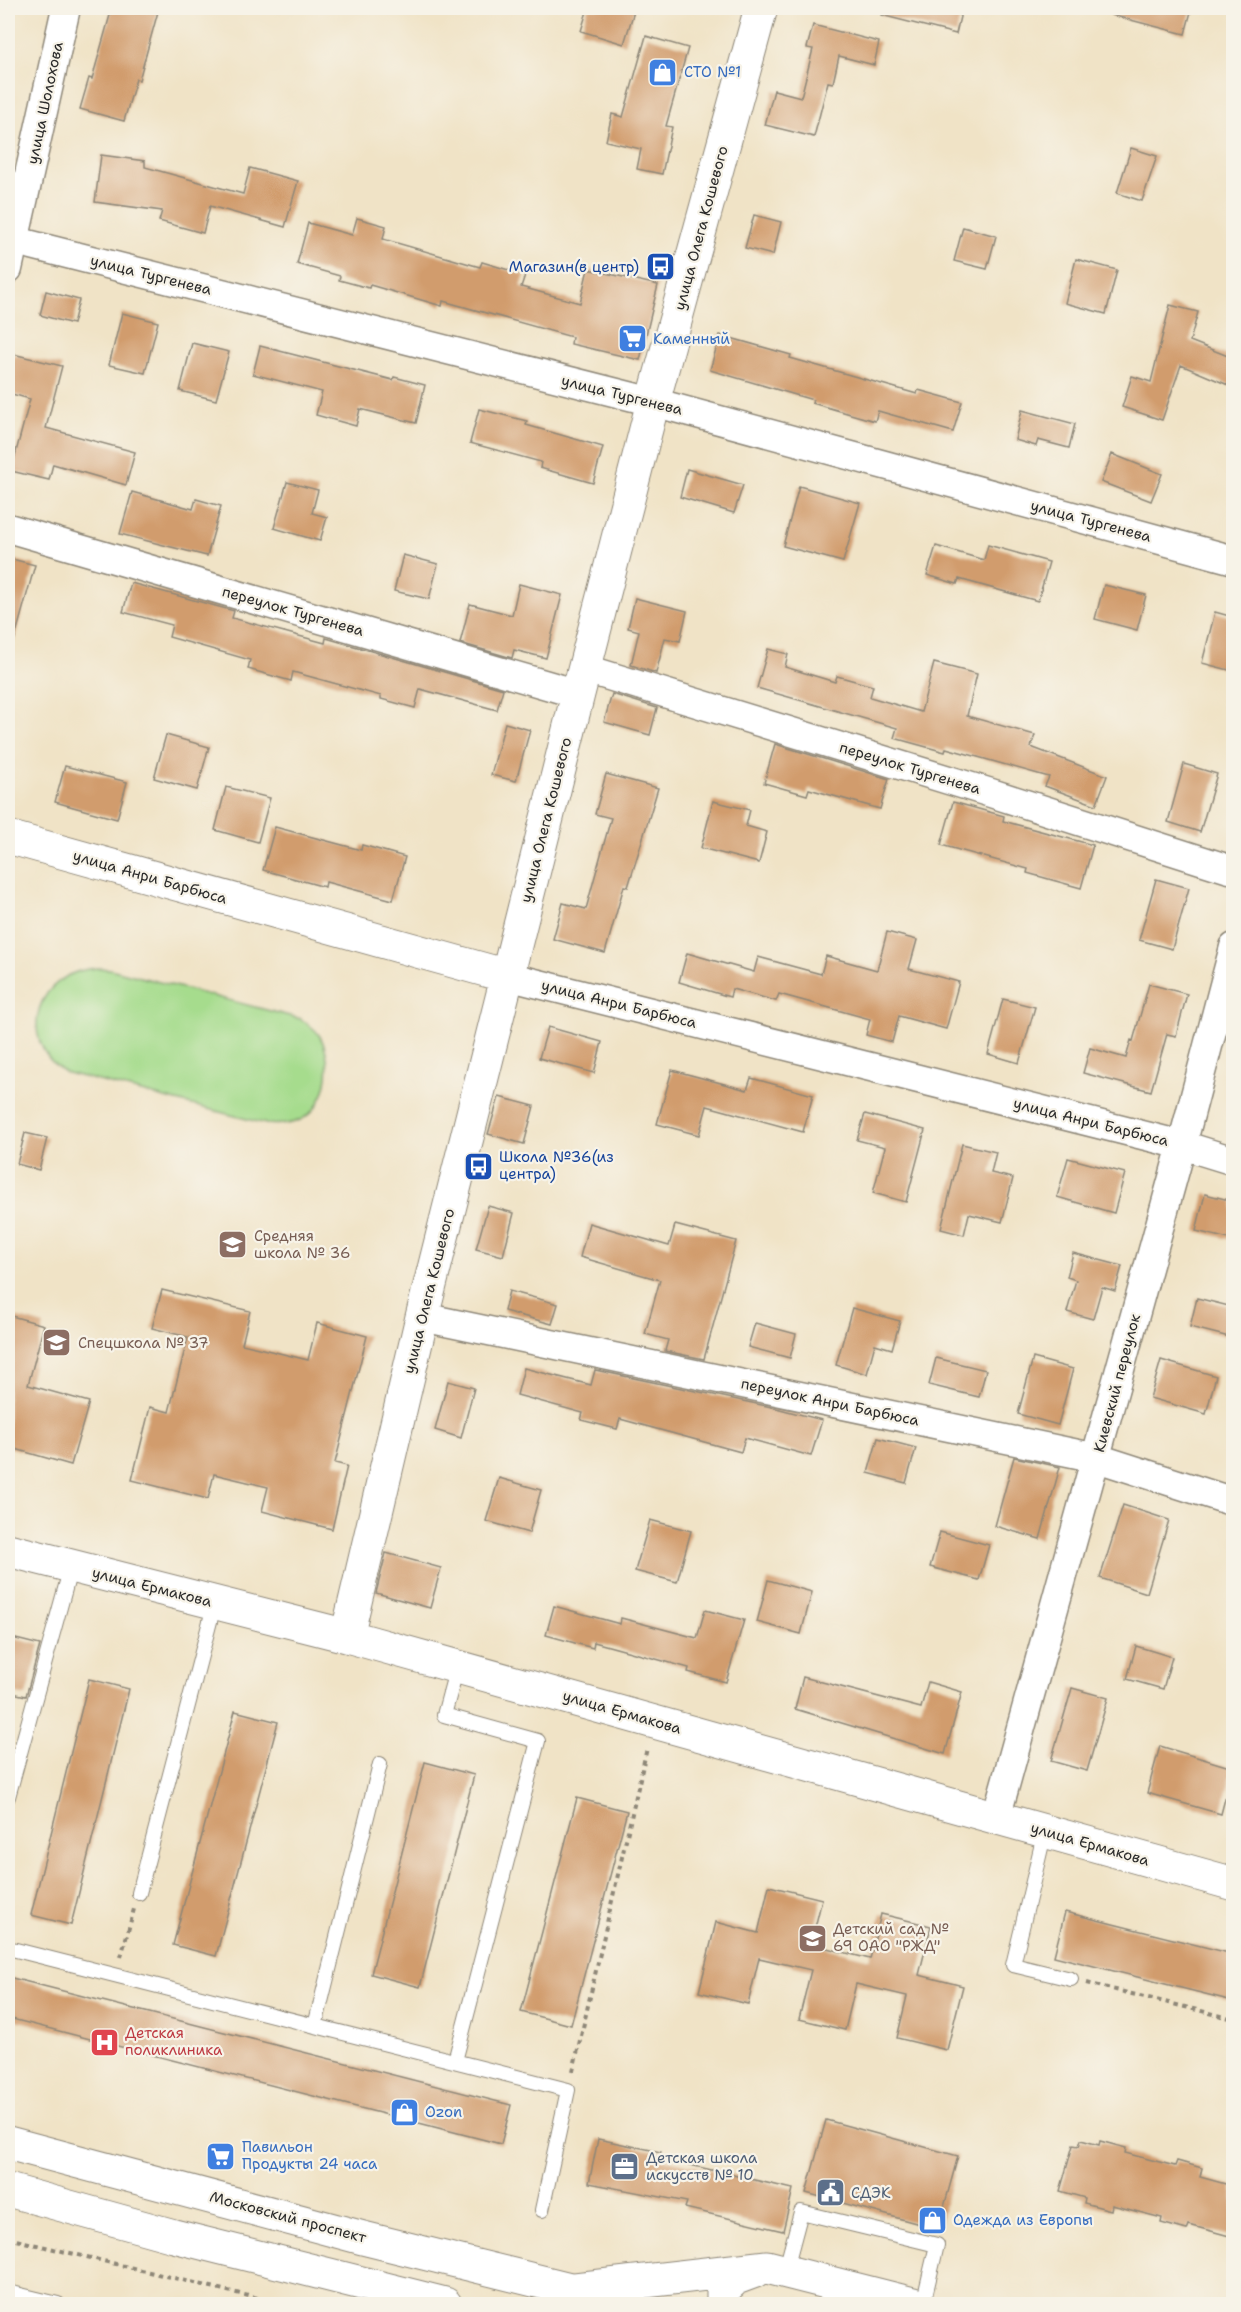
<svg xmlns="http://www.w3.org/2000/svg" width="1241" height="2312" viewBox="0 0 1241 2312" font-family="'Shantell Sans',sans-serif">
<style>
.green{fill:#a6dc8d;stroke:#68845c;stroke-width:1.5}
.building{fill:#d19c6d}
.lines{fill:none;stroke-linecap:round;stroke-linejoin:round}
.lane-casing{stroke:#8e8778;stroke-width:16}
.street-casing{stroke:#8e8778;stroke-width:31}
.secondary-casing{stroke:#8e8778;stroke-width:35}
.primary-casing{stroke:#8e8778;stroke-width:35}
.path{stroke:#8e8778;stroke-width:4;stroke-dasharray:4.5 4.5;stroke-linecap:butt}
.lane{stroke:#fff;stroke-width:14}
.street{stroke:#fff;stroke-width:28}
.secondary{stroke:#fff;stroke-width:33}
.primary{stroke:#fff;stroke-width:33}
.labels{text-anchor:middle;dominant-baseline:central;stroke-width:4.5;stroke-linejoin:round;paint-order:stroke}
.shop-label{font-size:15px;fill:#366cbe;stroke:#f7f3e8;text-anchor:start}
.street-label{font-size:15px;fill:#2b2b2b;stroke:#f7f3e8}
.transit-label{font-size:15px;fill:#164399;stroke:#f7f3e8;text-anchor:end}
.education-label{font-size:15px;fill:#785e54;stroke:#f7f3e8;text-anchor:start}
.health-label{font-size:15px;fill:#be3a42;stroke:#f7f3e8;text-anchor:start}
.service-label{font-size:15px;fill:#4e5e75;stroke:#f7f3e8;text-anchor:start}
</style>
<rect width="100%" height="100%" fill="#f7f3e8"/>
<filter id="ink" filterUnits="userSpaceOnUse"><feTurbulence type="fractalNoise" baseFrequency=".0167" numOctaves="2"/><feDisplacementMap in="SourceGraphic" scale="12" xChannelSelector="R" yChannelSelector="G"/><feConvolveMatrix kernelMatrix="1 2 1 2 8 2 1 2 1" color-interpolation-filters="sRGB"/></filter>
<filter id="wash" filterUnits="userSpaceOnUse"><feTurbulence type="fractalNoise" baseFrequency=".008" numOctaves="4" result="noise"/><feDisplacementMap in="SourceGraphic" scale="24" xChannelSelector="R" yChannelSelector="G"/><feGaussianBlur stdDeviation="1.35" result="paint"/><feColorMatrix in="noise" values="0 0 0 0 0 0 0 0 0 0 0 0 0 0 0 0 0 1.4 0 .05"/><feComposite in="paint" operator="in"/></filter>
<g filter="url(#wash)">
<rect width="100%" height="100%" fill="#f0e3c6"/>
<!-- green -->
<path class="green" d="M97,968L110,969L301,1019C307,1024 315,1028 319,1035C335,1060 329,1108 298,1121C287,1125 277,1125 266,1124L64,1072C14,1037 38,971 97,968Z"/>
<g id="blocks">
<!-- building -->
<path class="building" d="M112,8H159L139,80L136,79L124,121L80,109L89,78L92,79Z
M588,8H635L624,44L581,31Z
M882,8H962L956,34L881,15Z
M1112,8H1192L1185,34L1111,15Z
M813,25L879,42L874,65L839,56L833,83L828,82L814,137L765,125L774,90L801,97L813,49L807,48Z
M646,36L688,48L666,126L672,127L662,174L637,169L641,149L606,141L612,114L623,117Z
M1131,148L1157,156L1142,201L1117,193Z
M101,155L145,161V167L243,194L250,168L298,181L285,227L210,206L203,233L159,221L162,211L95,202Z
M754,215L781,222L773,255L745,248Z
M357,218L386,226L383,239L480,267L482,262L525,275L521,287L580,303L588,269L658,285L640,360L571,344L572,337L443,301L442,306L370,285L369,288L339,280L340,276L297,264L308,223L352,235Z
M963,227L996,236L987,269L954,261Z
M1076,259L1117,270L1106,314L1065,303Z
M46,291L79,300L73,324L40,315Z
M1170,305L1198,312L1190,341L1233,358V387L1181,365L1162,420L1122,407L1132,376L1151,382Z
M122,313L158,322L145,373L109,365Z
M720,335L791,355L790,358L917,394L918,390L962,402L953,432L878,411L875,421L812,403L813,400L710,370Z
M192,343L229,352L216,400L180,391Z
M260,346L393,380L394,377L425,385L416,423L360,409L356,426L316,415L322,392L253,374Z
M13,354L62,366L46,428L135,452L126,485L53,464L49,480L11,471L30,399L8,393V376Z
M479,409L527,421L526,425L603,447L593,483L540,468L541,462L470,443Z
M1022,410L1075,424L1069,448L1038,440L1036,446L1015,440Z
M1112,454L1162,474L1151,501L1101,482Z
M687,469L743,485L734,513L680,497Z
M287,482L318,490L312,513L327,517L320,541L274,528Z
M799,486L860,503L843,562L783,546Z
M132,492L193,509L196,499L221,506L207,556L120,534Z
M988,545L1049,562L1038,601L959,579L957,584L927,575L936,546L984,560Z
M403,555L438,564L429,599L394,591Z
M8,558L35,565L14,641H8Z
M131,583L234,611L232,618L325,643L326,638L503,689L497,710L420,689L415,708L381,699V696L293,672L291,681L248,669L250,660L169,637L172,625L123,612Z
M519,584L562,595L546,658L514,650L512,658L460,643L470,604L512,615Z
M1104,585L1146,595L1137,630L1095,619Z
M635,598L687,611L680,641L665,638L656,673L631,665L639,631L628,628Z
M1215,612L1233,617V671L1202,663Z
M768,649L788,654L785,667L835,682L837,676L873,686L870,697L921,712L934,663L977,674L967,716L1035,735L1031,747L1107,776L1096,805L1045,786L1049,777L946,748L945,752L894,738L897,728L757,688Z
M612,694L657,708L650,735L604,722Z
M505,723L530,730L516,781L491,775Z
M166,735L209,747L197,790L154,778Z
M775,744L889,779L880,809L809,789L807,795L764,783Z
M1184,764L1217,774L1200,832L1168,822Z
M65,766L127,782L117,819L55,802Z
M606,774L658,788L628,887L624,886L605,953L553,939L563,903L586,909L611,818L595,814Z
M226,787L270,798L258,842L215,830Z
M713,801L750,810L746,826L767,832L759,863L701,848Z
M953,802L1004,816L1003,821L1093,845L1081,888L1027,873L1028,869L941,845Z
M275,827L361,850L362,845L405,857L393,900L326,882L325,887L263,870Z
M1156,879L1189,888L1172,949L1139,940Z
M887,932L917,940L909,969L959,982L946,1029L899,1016L892,1042L866,1035L870,1019L779,994L776,1001L732,989L730,997L679,982L687,953L754,972L758,957L821,974L826,956L877,970Z
M1149,984L1187,994L1176,1036L1167,1034L1151,1091L1083,1073L1090,1048L1126,1058L1131,1040L1133,1041Z
M1003,999L1035,1007L1019,1063L988,1054Z
M548,1027L602,1042L594,1073L539,1058Z
M672,1070L747,1090L751,1078L813,1095L803,1132L707,1106L699,1135L657,1124Z
M499,1097L534,1106L524,1144L488,1134Z
M865,1114L925,1130L906,1202L873,1193L885,1147L857,1140Z
M25,1133L47,1138L39,1170L17,1164Z
M962,1144L996,1152L991,1173L1013,1178L1002,1222L969,1214L964,1235L941,1229Z
M1068,1158L1125,1173L1114,1213L1057,1197Z
M1205,1194L1233,1201V1240L1196,1231Z
M488,1206L514,1213L503,1256L476,1249Z
M589,1223L669,1246L675,1225L736,1241L704,1359L665,1351L668,1340L645,1334L660,1280L580,1257Z
M1073,1253L1122,1266L1115,1291L1102,1287L1093,1319L1067,1312L1076,1280L1067,1277Z
M162,1290L250,1311L242,1344L308,1360L317,1323L367,1336L335,1463L347,1466L332,1529L262,1511L268,1487L214,1474L208,1499L132,1480L150,1407L169,1412L188,1337L152,1328Z
M509,1291L558,1304L552,1324L504,1311Z
M1197,1298L1233,1307V1338L1190,1327Z
M852,1308L900,1321L892,1349L875,1344L867,1374L836,1365Z
M8,1315L44,1325L28,1385L89,1402L71,1465L8,1447Z
M755,1323L796,1334L790,1358L748,1347Z
M936,1358L986,1370L979,1397L929,1385Z
M1033,1358L1073,1369L1058,1425L1018,1414Z
M1161,1360L1216,1376L1206,1414L1150,1398Z
M524,1368L591,1385L595,1370L776,1408L822,1420L811,1456L745,1438L741,1452L620,1419L617,1429L581,1420L583,1413L517,1395Z
M448,1381L474,1388L461,1438L435,1430Z
M878,1438L916,1448L906,1483L868,1473Z
M1014,1457L1060,1467L1040,1539L995,1526Z
M499,1478L541,1490L529,1533L486,1521Z
M1123,1505L1169,1520L1147,1593L1100,1578Z
M650,1520L691,1531L677,1582L635,1571Z
M940,1532L989,1545L979,1580L930,1567Z
M386,1553L441,1568L430,1608L376,1593Z
M768,1580L812,1592L801,1634L757,1622Z
M554,1606L620,1624L621,1618L697,1638L705,1610L744,1620L726,1682L688,1672L689,1668L594,1642L593,1648L546,1635Z
M8,1637L40,1645L26,1696L8,1692Z
M1136,1646L1172,1657L1163,1689L1127,1679Z
M803,1677L921,1708L928,1682L962,1692L945,1754L795,1709Z
M89,1679L129,1689L71,1925L31,1915Z
M1072,1688L1108,1698L1087,1771L1051,1761Z
M235,1711L278,1722L216,1956L173,1945Z
M1160,1746L1233,1768L1221,1814L1147,1793Z
M425,1762L474,1775L420,1987L371,1974Z
M577,1798L627,1811L571,2025L521,2012Z
M769,1886L822,1899L811,1944L870,1959L881,1914L931,1926L919,1975L963,1986L947,2050L897,2038L907,1996L856,1984L845,2030L799,2019L811,1970L759,1958L748,2004L699,1992L716,1922L758,1933Z
M1065,1912L1233,1954V2001L1054,1956Z
M8,1977L511,2105L501,2144L8,2018Z
M826,2120L958,2156L938,2229L806,2193Z
M598,2139L661,2152L660,2158L793,2189L783,2231L685,2208L687,2202L589,2183Z
M1081,2140L1099,2145L1100,2141L1126,2148L1125,2153L1175,2166L1177,2161L1202,2168L1200,2177L1233,2186V2237L1189,2225L1187,2230L1161,2223L1162,2218L1112,2205L1111,2210L1084,2203L1085,2198L1060,2191L1073,2145L1079,2146Z"/>
</g>
</g>
<g filter="url(#ink)">
<use href="#blocks" fill-opacity="0" stroke="#8e8778" stroke-width="1.5"/>
<g class="lines">
<defs>
<path id="lane" d="M8,1797L71,1567
M1045,1831L1013,1965L1071,1979
M139,1893L215,1602
M8,1948L568,2090L542,2210
M315,2026L380,1764
M455,2061L538,1741L444,1715L457,1667
M785,2272L801,2212L937,2245L923,2304
M8,2292L58,2304"/>
<path id="street" d="M8,239L653,402L1234,560
M8,269L66,8
M8,528L578,694
M586,669L991,793L1229,869L1234,868
M507,976L1182,1145L1234,1161
M422,1317L1097,1458L1234,1502
M996,1818L1182,1145L1234,947"/>
<path id="secondary" d="M8,837L507,976
M8,1550L347,1636L1234,1884
M347,1636L422,1317L578,694L653,402L761,8
M575,2289L767,2267L913,2304
M723,2304V2290L736,2278L755,2271"/>
<path id="primary" d="M8,2143L363,2238L631,2304
M8,2190L174,2236L445,2304"/>
</defs>
<!-- lane casing -->
<use href="#lane" class="lane-casing"/>
<!-- street casing -->
<use href="#street" class="street-casing"/>
<!-- secondary casing -->
<use href="#secondary" class="secondary-casing"/>
<!-- primary casing -->
<use href="#primary" class="primary-casing"/>
<!-- path -->
<path class="path" d="M121,1957L134,1909
M1087,1983L1234,2019
M573,2071L647,1748
M8,2238L282,2304"/>
<!-- lane -->
<use href="#lane" class="lane"/>
<!-- street -->
<use href="#street" class="street"/>
<!-- secondary -->
<use href="#secondary" class="secondary"/>
<!-- primary -->
<use href="#primary" class="primary"/>
</g>
</g>
<!-- icons -->
<defs>
<symbol id="shop-square" viewBox="-11 -11 22 22"><rect x="-9" y="-9" width="18" height="18" rx="4" fill="#3f7fe0" stroke="#f7f3e8"/><path d="M-5-2.5h2.3a2.7 3.5 0 0 1 5.4 0H5L5.5 6h-11ZM-1.5-2.5h3a1.5 2.3 0 0 0-3 0Z" fill="#fff"/></symbol>
<symbol id="bus-square" viewBox="-11 -11 22 22"><rect x="-9" y="-9" width="18" height="18" rx="4" fill="#1a4fb4" stroke="#f7f3e8"/><path d="M-5-6H5V4H4V6H2V4H-2V6H-4V4H-5ZM-3.5-4V0h7V-4ZM-3.5 1.2v1.5H-2V1.2ZM2 1.2v1.5H3.5V1.2Z" fill="#fff"/></symbol>
<symbol id="supermarket-square" viewBox="-11 -11 22 22"><rect x="-9" y="-9" width="18" height="18" rx="4" fill="#3f7fe0" stroke="#f7f3e8"/><path d="M-6-5.5h2.5l.6 2H6L4.5 2H-2.5L-4.4-4H-6ZM-1.5 3.2a1.3 1.3 0 1 0 .1 0ZM3 3.2a1.3 1.3 0 1 0 .1 0Z" fill="#fff"/></symbol>
<symbol id="school-square" viewBox="-11 -11 22 22"><rect x="-9" y="-9" width="18" height="18" rx="4" fill="#8d6e63" stroke="#f7f3e8"/><path d="M0-5L7-2L0 1L-7-2ZM-4 1L0 2.5L4 1V4Q0 6-4 4Z" fill="#fff"/></symbol>
<symbol id="hospital-square" viewBox="-11 -11 22 22"><rect x="-9" y="-9" width="18" height="18" rx="4" fill="#e0444e" stroke="#f7f3e8"/><path d="M-5-5h3v3.5h4V-5h3V5h-3V1.5h-4V5h-3Z" fill="#fff"/></symbol>
<symbol id="office-square" viewBox="-11 -11 22 22"><rect x="-9" y="-9" width="18" height="18" rx="4" fill="#5c6f8a" stroke="#f7f3e8"/><path d="M-6-3h4V-5.5h4V-3h4V5H-6ZM-1-4.5V-3h2v-1.5ZM-6 0V1H6V0Z" fill="#fff"/></symbol>
<symbol id="civic-square" viewBox="-11 -11 22 22"><rect x="-9" y="-9" width="18" height="18" rx="4" fill="#5c6f8a" stroke="#f7f3e8"/><path d="M-.6-6.5H3V-4.5H.6V-3L4-1V1h2V6H-6V1h2V-1L-.6-3ZM-1.2 2.5V6h2.4V2.5Z" fill="#fff"/></symbol>
</defs>
<g fill-rule="evenodd">
<use href="#shop-square" x="646" y="56" width="33" height="33"/>
<use href="#bus-square" x="644" y="250" width="33" height="33"/>
<use href="#supermarket-square" x="616" y="322" width="33" height="33"/>
<use href="#bus-square" x="462" y="1150" width="33" height="33"/>
<use href="#school-square" x="216" y="1228" width="33" height="33"/>
<use href="#school-square" x="40" y="1326" width="33" height="33"/>
<use href="#school-square" x="796" y="1922" width="33" height="33"/>
<use href="#hospital-square" x="88" y="2026" width="33" height="33"/>
<use href="#shop-square" x="388" y="2096" width="33" height="33"/>
<use href="#supermarket-square" x="204" y="2140" width="33" height="33"/>
<use href="#office-square" x="608" y="2150" width="33" height="33"/>
<use href="#civic-square" x="814" y="2176" width="33" height="33"/>
<use href="#shop-square" x="916" y="2204" width="33" height="33"/>
</g>
<g class="labels">
<!-- shop labels -->
<g class="shop-label">
<text x="684" y="72">СТО №1</text>
<text x="653" y="339">Каменный</text>
<text x="425" y="2112">Ozon</text>
<text x="242" y="2147">Павильон<tspan x="242" dy="17">Продукты 24 часа</tspan></text>
<text x="953" y="2220">Одежда из Европы</text>
</g>
<!-- street labels -->
<g class="street-label">
<text transform="translate(45 103) rotate(-78)">улица Шолохова</text>
<text transform="translate(701 228) rotate(-75)">улица Олега Кошевого</text>
<text transform="translate(151 275) rotate(14)">улица Тургенева</text>
<text transform="translate(622 395) rotate(14)">улица Тургенева</text>
<text transform="translate(1091 521) rotate(15)">улица Тургенева</text>
<text transform="translate(293 611) rotate(16)">переулок Тургенева</text>
<text transform="translate(910 768) rotate(17)">переулок Тургенева</text>
<text transform="translate(546 820) rotate(-76)">улица Олега Кошевого</text>
<text transform="translate(150 877) rotate(16)">улица Анри Барбюса</text>
<text transform="translate(619 1004) rotate(14)">улица Анри Барбюса</text>
<text transform="translate(1091 1122) rotate(14)">улица Анри Барбюса</text>
<text transform="translate(429 1291) rotate(-76)">улица Олега Кошевого</text>
<text transform="translate(1117 1383) rotate(-75)">Киевский переулок</text>
<text transform="translate(830 1402) rotate(12)">переулок Анри Барбюса</text>
<text transform="translate(152 1587) rotate(14)">улица Ермакова</text>
<text transform="translate(622 1712) rotate(16)">улица Ермакова</text>
<text transform="translate(1090 1844) rotate(16)">улица Ермакова</text>
<text transform="translate(288 2217) rotate(15)">Московский проспект</text>
</g>
<!-- transit labels -->
<g class="transit-label">
<text x="639" y="267">Магазин(в центр)</text>
<text x="499" y="1157" text-anchor="start">Школа №36(из<tspan x="499" dy="17">центра)</tspan></text>
</g>
<!-- education labels -->
<g class="education-label">
<text x="254" y="1236">Средняя<tspan x="254" dy="17">школа № 36</tspan></text>
<text x="78" y="1343">Спецшкола № 37</text>
<text x="833" y="1929">Детский сад №<tspan x="833" dy="17">69 ОАО "РЖД"</tspan></text>
</g>
<!-- health labels -->
<g class="health-label">
<text x="125" y="2033">Детская<tspan x="125" dy="17">поликлиника</tspan></text>
</g>
<!-- service labels -->
<g class="service-label">
<text x="646" y="2158">Детская школа<tspan x="646" dy="17">искусств № 10</tspan></text>
<text x="851" y="2193">СДЭК</text>
</g>
</g>
<!-- margin -->
<rect width="1241" height="2312" fill="none" stroke="#f7f3e8" stroke-width="30"/>
</svg>
